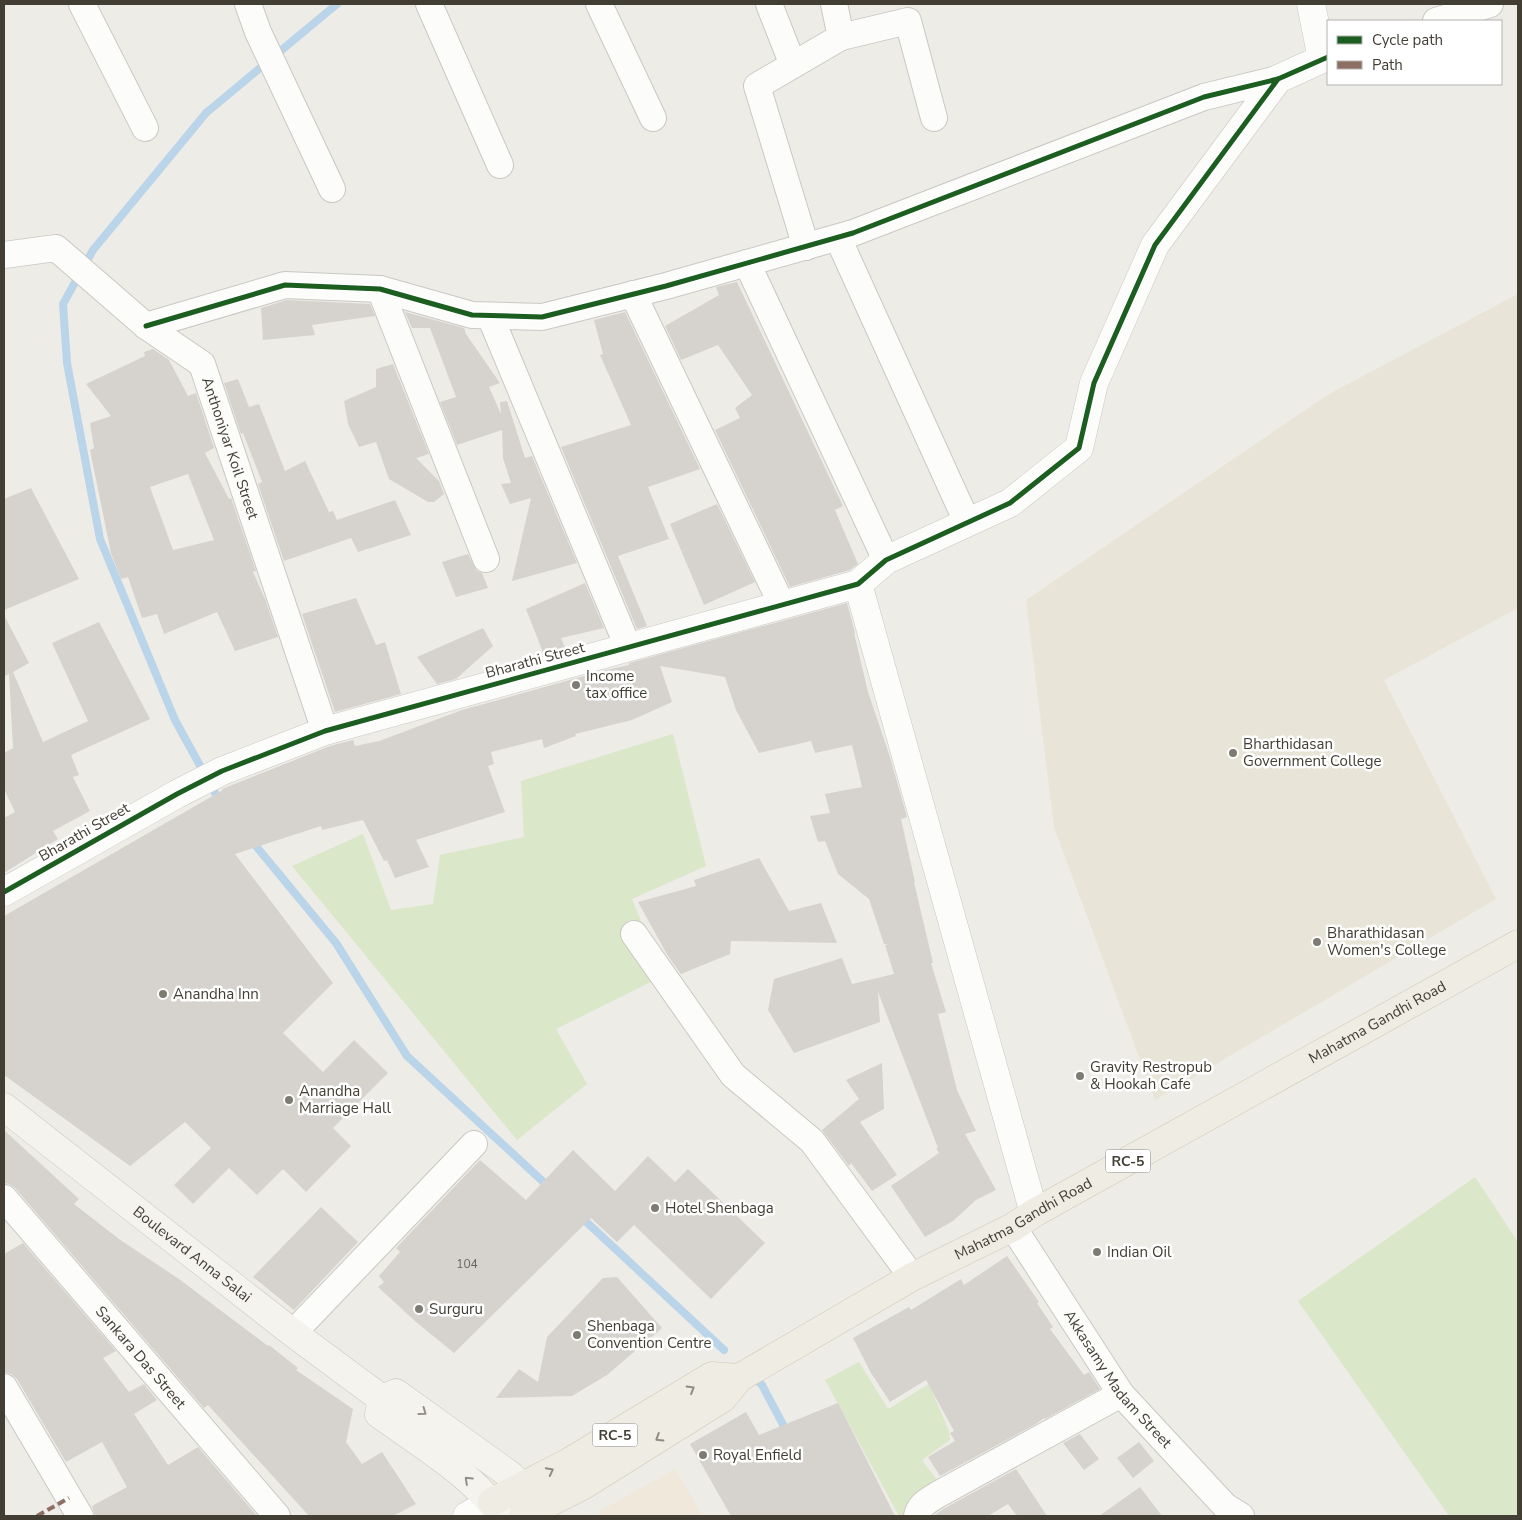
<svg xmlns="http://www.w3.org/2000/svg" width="1522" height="1520" viewBox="0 0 1522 1520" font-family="'Nunito Sans',sans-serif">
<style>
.commercial{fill:#f0e8da}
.education{fill:#e8e4d7}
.green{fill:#dae7c8}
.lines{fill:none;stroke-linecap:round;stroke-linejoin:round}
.stream{stroke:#bad4e9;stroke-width:8}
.building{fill:#d6d3ce;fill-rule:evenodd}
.minor-casing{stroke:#cac8c3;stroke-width:28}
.tertiary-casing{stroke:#cac8c3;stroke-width:29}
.secondary-casing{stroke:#ccc9be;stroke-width:29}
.primary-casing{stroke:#cfc8b6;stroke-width:29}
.minor{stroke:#fcfcfb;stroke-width:26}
.tertiary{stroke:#fcfcfb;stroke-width:28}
.secondary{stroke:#f5f3ed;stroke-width:28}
.primary{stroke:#efece3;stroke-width:28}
.quiet{stroke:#8d6e63;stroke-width:4;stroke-dasharray:8 4;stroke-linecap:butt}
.cycleway-casing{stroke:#fff;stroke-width:8}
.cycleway{stroke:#1b5e20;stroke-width:5}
.oneway{stroke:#908c83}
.oneway2{stroke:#938f87}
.poi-dot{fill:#7e7b73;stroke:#fff;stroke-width:2}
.labels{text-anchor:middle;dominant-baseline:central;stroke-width:5;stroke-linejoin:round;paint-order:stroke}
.number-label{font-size:12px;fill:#68655c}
.shield{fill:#fff;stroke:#7b7871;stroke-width:1}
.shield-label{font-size:14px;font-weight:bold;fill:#423e34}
.street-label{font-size:15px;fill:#423e34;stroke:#fff}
.poi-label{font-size:15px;fill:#423e34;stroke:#fff;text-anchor:start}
</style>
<rect width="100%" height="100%" fill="#eeece7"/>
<!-- commercial -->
<path class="commercial" d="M675,1469L703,1516H598L600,1511Z"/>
<!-- education -->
<path class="education" d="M1518,294V608L1384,680L1496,899L1155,1100L1054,827L1026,600L1329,394Z"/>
<!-- green -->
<path class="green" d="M673,734L706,866L632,899L663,976L556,1029L587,1084L517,1140L292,866L363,834L391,910L433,904L440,855L524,837L521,781Z
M1475,1177L1518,1242V1514L1513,1516H1449L1298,1301Z
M859,1362L888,1409L929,1384L949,1431L950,1440L922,1460L942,1487L904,1516H899L825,1380Z"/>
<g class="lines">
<!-- stream -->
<path class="stream" d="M220,802L175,720L100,539L67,363L63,304L93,250L206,113L337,4
M251,840L336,943L407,1056L550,1188
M580,1216L724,1350
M759,1382L762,1385L788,1434"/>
</g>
<!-- building -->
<path class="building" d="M737,282L843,506L835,510L858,564L850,570L790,587L715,430L740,418L735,408L752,395L718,345L681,360L665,326L719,295L716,287Z
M287,300L370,304L375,316L312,325L315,335L263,340L261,308Z
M405,312L464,328L466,334L500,383L489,387L501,414L500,402L507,401L525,458L532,456L577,563L512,581L531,498L510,504L501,484L511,483L503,458L502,430L457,445L440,402L456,397L430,328H412Z
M625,312L700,469L648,487L669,539L618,556L647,626L637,629L561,447L631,425L600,355L603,354L594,320Z
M153,349L169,360L188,396L196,393L214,448L205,453L229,499L231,498L256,571L253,572L265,599L278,637L235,651L217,612L164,634L157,614L142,618L128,577L121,579L111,553L90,450L94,448L90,423L111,416L86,384L145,356L144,352ZM188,474L214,540L173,550L150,487Z
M393,364L429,454L416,458L439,481L444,494L434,502H428L389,479L376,442L359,447L348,424L344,401L376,387V369Z
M238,379L249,407L259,404L285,471L305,461L329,512L333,511L337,520L395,500L411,535L358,552L351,538L284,561L258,484L262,482L243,433L241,434L224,383Z
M31,488L79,579L4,610V499Z
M717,504L755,582L704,605L670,524Z
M468,554L476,570L482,573L488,588L456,597L442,562Z
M585,583L604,628L561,638L565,648L544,655L526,609Z
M356,598L376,645L385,642L401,694L335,712L302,614Z
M847,603L855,633H854L868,692L890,757L907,817L901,819L915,882H914L933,963H931L946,1012L938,1014L957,1090L976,1131L965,1134L996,1190L976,1200L953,1221L925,1237L891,1186L939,1153L936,1148H938L878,992L880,1022L794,1053L768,1010L774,979L842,958L852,984L894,974L885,945L888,944H884L869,899L838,874L825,841L818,842L810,816L830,813L825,794L862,787L852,745L815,753L811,741L759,753L736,710L725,677L660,666L672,702L632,720L575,734L576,736L544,748L542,739L491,752L494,764L488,766L505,812L416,840L429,867L395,878L387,860L384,861L363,820L322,830L321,826L235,854L333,983L283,1033L323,1072L354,1040L388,1073L333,1128L351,1146L306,1192L283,1169L257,1195L229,1168L193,1204L174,1185L211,1148L185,1122L130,1166L4,1075V916L223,790L222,789L330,746L353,740L355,746L379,741L462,710L602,671L629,665V663Z
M4,615L29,663L13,672L43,742L88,721L52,643L99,622L150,719L71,755L79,775L73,777L90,811L53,831L58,839L4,873V818L15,812L4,789V753L13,748L9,674L4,677Z
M483,628L493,646L456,679L437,684L417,657Z
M759,858L789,911L821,903L837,943L731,941L730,954L681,974L668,956L638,902L696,886L694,880Z
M882,1063L884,1109L860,1122L897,1175L872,1191L851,1163L849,1166L822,1130L859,1099L846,1080Z
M4,1130L79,1199L74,1204L119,1239L179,1279L268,1346L269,1345L298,1368L296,1370L353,1409L346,1442L362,1464L382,1452L416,1504L393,1516H309L208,1405L204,1408L15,1188L9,1184L4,1183Z
M573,1150L615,1191L648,1156L675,1182L688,1169L765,1243L711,1299L634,1225L617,1242L591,1218L454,1353L416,1322L378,1287L384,1282L379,1276L400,1252L396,1248L480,1160L526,1200Z
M321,1207L358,1242L294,1310L253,1277Z
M23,1243L116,1351L103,1358L129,1392L144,1384L157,1400L134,1414L168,1465L198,1447L257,1516H95L92,1506L127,1487L102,1442L66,1462L17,1379L11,1374L4,1372V1254Z
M1007,1256L1039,1302L1037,1303L1053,1327L1050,1329L1084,1375L1089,1372L1100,1389L1045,1419L1044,1418L1036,1424L940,1476L928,1457L955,1441L950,1433L954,1431L926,1380L890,1402L871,1373L853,1338L909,1307L911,1310L961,1279L964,1285Z
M617,1277L662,1328L607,1375L572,1396L496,1398L519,1369L538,1382L547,1337L603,1278Z
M838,1403L895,1516H731L690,1444L746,1412L759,1435Z
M1080,1434L1099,1459L1084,1470L1063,1443Z
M1139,1442L1154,1461L1133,1478L1117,1458Z
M1016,1469L1047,1516H1017L1008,1504L988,1516H933L945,1508Z
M1140,1487L1162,1516H1099Z"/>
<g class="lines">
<defs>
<g id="minor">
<path d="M82,4L145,128"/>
<path d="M248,4L258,32L332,189"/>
<path d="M429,4L500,165"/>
<path d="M599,4L653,118"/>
<path d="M769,4L793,65"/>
<path d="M1436,21L1490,4"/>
<path d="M841,37L908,21L934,118"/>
<path d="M838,238L967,522"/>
<path d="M806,247L757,86L841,37L834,4"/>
<path id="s1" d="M4,255L56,248L146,326L202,364L325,731"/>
<path d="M747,263L886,560"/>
<path d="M380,289L486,559"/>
<path d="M633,294L782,605"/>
<path d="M490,316L628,647"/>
<path d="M146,326L285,285L380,289L472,315L542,317L666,286L853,233L1204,97L1278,79"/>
<path d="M634,934L733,1075L812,1141L912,1277"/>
<path id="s2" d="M4,1198L277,1516"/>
<path id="s3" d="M1013,1227L1121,1394L1225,1506L1241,1516"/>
<path d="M293,1333L474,1144"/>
<path d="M4,1387L80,1516"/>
<path d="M917,1516C919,1505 928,1501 937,1495L1121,1394"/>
</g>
<path id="tertiary" d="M858,584L1034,1213
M4,892L177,794L222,771L325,731L858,584L886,560L1010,503L1079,448L1094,383L1155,245L1278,79L1322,59L1311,4
M467,1516L492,1502"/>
<g id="secondary">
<path id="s4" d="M4,1107L293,1333L382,1399"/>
<path d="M382,1399L396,1393L510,1475L521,1486L534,1507"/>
<path d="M382,1399L379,1414C416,1441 477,1477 500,1516"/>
</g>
<g id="primary">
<path d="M492,1502L569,1462L712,1376L739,1378"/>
<path id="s5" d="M523,1516L584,1485L723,1398L739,1378L912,1277L1013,1227L1034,1213L1518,944"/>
</g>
</defs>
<!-- minor casing -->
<use href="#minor" class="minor-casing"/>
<!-- tertiary casing -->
<use href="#tertiary" class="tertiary-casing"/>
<!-- secondary casing -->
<use href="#secondary" class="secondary-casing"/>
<!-- primary casing -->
<use href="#primary" class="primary-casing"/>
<!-- minor -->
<use href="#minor" class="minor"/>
<!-- tertiary -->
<use href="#tertiary" class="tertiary"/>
<!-- secondary -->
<use href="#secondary" class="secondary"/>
<!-- primary -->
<use href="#primary" class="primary"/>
<!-- quiet -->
<path class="quiet" d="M37,1516L69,1498"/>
<defs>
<path id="cycleway" d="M146,326L285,285L380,289L472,315L542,317L666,286L853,233L1204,97L1278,79L1328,57
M4,892L177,794L222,771L325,731L858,584L886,560L1010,503L1079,448L1094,383L1155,245L1278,79"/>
</defs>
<!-- cycleway casing -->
<use href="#cycleway" class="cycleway-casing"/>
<!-- cycleway -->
<use href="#cycleway" class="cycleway"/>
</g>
<!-- one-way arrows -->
<defs><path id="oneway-chevron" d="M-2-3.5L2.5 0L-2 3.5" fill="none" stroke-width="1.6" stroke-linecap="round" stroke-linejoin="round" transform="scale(1.25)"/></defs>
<g class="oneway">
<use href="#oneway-chevron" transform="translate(691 1389) rotate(-31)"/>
<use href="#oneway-chevron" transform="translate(659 1438) rotate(148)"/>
<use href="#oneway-chevron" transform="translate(550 1471) rotate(-27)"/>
</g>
<g class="oneway2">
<use href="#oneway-chevron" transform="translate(423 1412) rotate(36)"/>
<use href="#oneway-chevron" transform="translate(468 1480) rotate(-137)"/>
</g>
<!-- markers -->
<g class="poi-dot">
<circle cx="576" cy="685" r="5"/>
<circle cx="1233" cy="753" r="5"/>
<circle cx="1317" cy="942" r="5"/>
<circle cx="163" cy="994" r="5"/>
<circle cx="1080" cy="1076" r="5"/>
<circle cx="289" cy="1100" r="5"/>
<circle cx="655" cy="1208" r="5"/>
<circle cx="1097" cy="1252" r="5"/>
<circle cx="419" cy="1309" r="5"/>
<circle cx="577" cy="1335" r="5"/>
<circle cx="703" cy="1455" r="5"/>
</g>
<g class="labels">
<!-- number labels -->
<g class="number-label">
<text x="467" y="1264">104</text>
</g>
<!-- shield labels -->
<g class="shield">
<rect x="1105.5" y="1149.5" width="45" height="23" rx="4"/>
<rect x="592.5" y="1423.5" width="45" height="23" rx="4"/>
</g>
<g class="shield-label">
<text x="1128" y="1161">RC-5</text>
<text x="615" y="1435">RC-5</text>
</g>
<!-- street labels -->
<g class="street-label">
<text stroke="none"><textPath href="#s1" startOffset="328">Anthoniyar Koil Street</textPath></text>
<text transform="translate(535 660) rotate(-15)">Bharathi Street</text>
<text transform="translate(84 832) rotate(-30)">Bharathi Street</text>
<text stroke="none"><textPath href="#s5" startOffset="989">Mahatma Gandhi Road</textPath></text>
<text stroke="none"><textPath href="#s5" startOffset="584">Mahatma Gandhi Road</textPath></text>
<text stroke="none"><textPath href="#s4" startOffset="239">Boulevard Anna Salai</textPath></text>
<text stroke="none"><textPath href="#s2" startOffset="210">Sankara Das Street</textPath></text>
<text stroke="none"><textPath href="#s3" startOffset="185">Akkasamy Madam Street</textPath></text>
</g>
<!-- poi labels -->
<g class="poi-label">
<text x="586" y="676">Income<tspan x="586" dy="17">tax office</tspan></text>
<text x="1243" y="744">Bharthidasan<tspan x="1243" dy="17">Government College</tspan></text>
<text x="1327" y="933">Bharathidasan<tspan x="1327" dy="17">Women's College</tspan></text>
<text x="173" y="994">Anandha Inn</text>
<text x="1090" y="1067">Gravity Restropub<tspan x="1090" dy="17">&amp; Hookah Cafe</tspan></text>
<text x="299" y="1091">Anandha<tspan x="299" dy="17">Marriage Hall</tspan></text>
<text x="665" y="1208">Hotel Shenbaga</text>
<text x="1107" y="1252">Indian Oil</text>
<text x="429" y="1309">Surguru</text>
<text x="587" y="1326">Shenbaga<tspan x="587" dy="17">Convention Centre</tspan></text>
<text x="713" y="1455">Royal Enfield</text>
</g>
</g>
<!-- border -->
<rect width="1522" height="1520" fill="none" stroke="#423e34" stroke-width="10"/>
<!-- legend -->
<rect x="1327" y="20" width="175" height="65" fill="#ffffff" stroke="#b3b2ae"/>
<rect x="1337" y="36" width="25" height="8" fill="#1b5e20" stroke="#b3b2ae"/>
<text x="1372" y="45" font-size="15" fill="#423e34">Cycle path</text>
<rect x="1337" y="61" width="25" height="8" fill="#8d6e63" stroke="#b3b2ae"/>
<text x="1372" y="70" font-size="15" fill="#423e34">Path</text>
</svg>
